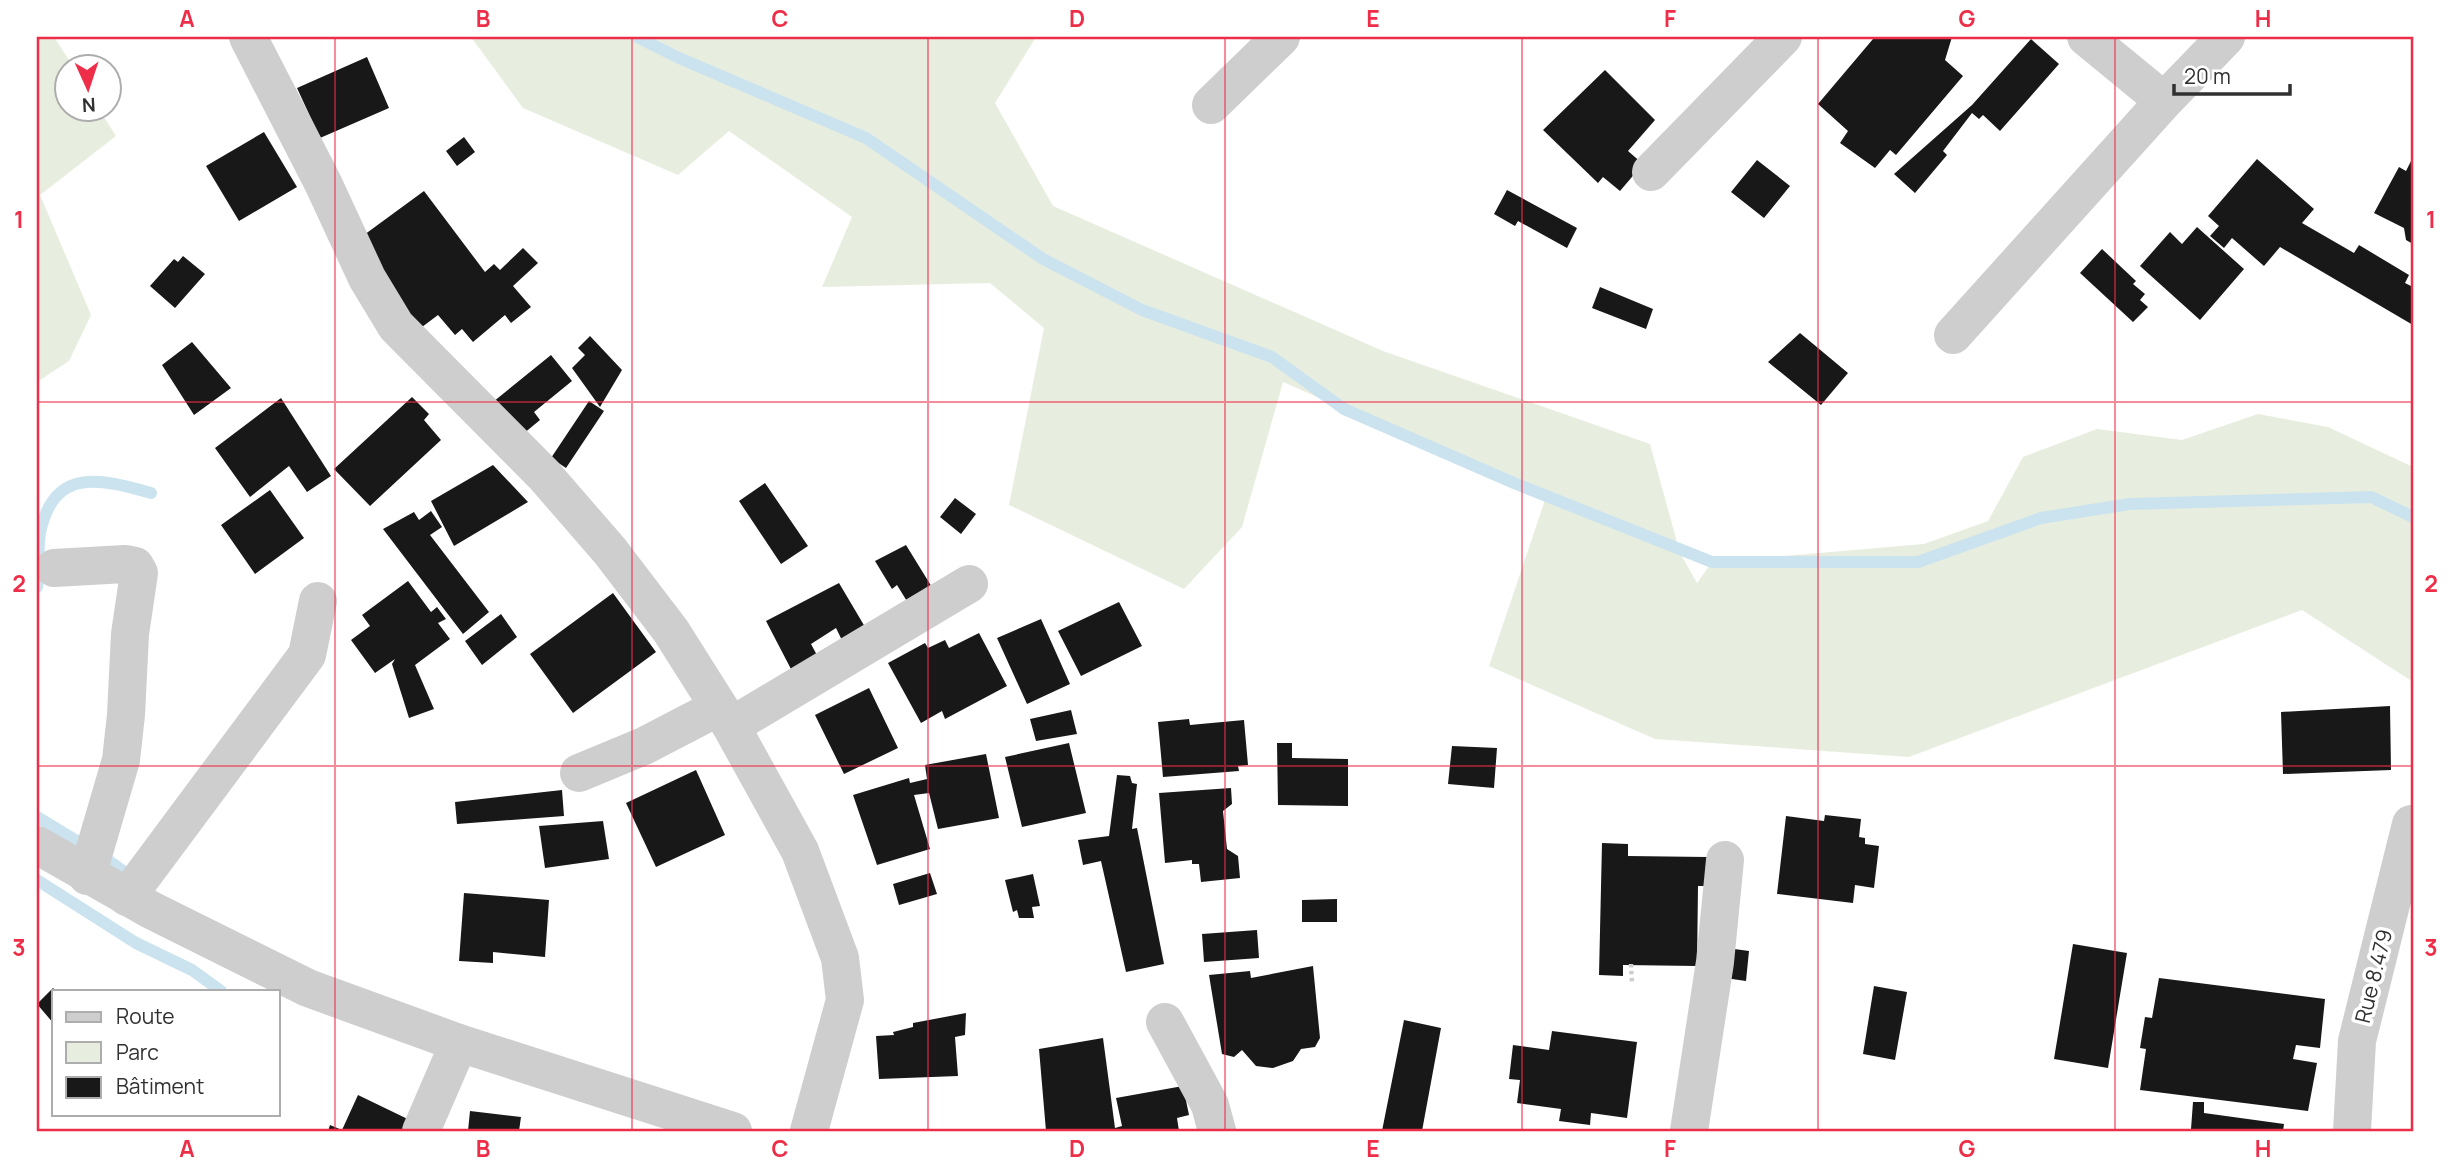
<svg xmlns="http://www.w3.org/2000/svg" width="2450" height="1168" viewBox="0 0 2450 1168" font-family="Manrope,sans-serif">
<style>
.green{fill:#e8eedf}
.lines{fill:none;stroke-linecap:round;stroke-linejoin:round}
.stream{stroke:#cbe3ee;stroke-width:12}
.building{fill:#181818}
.path{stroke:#cecece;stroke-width:4.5;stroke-dasharray:3.5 3.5;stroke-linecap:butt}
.minor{stroke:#cecece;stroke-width:38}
.tertiary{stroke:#cecece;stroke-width:38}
.grid{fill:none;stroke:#ee2d48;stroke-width:2;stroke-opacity:0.55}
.labels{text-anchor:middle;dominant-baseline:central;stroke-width:7;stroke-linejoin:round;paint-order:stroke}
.street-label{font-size:21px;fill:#313131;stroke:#fff}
.neatline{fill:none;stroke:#ee2d48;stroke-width:2.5}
.grid-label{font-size:23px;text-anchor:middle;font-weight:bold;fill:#ee2d48}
</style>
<rect width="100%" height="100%" fill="#fff"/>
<!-- green -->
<path class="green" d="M37,37H54L73,66H66V108L99,109L116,136L40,195L91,315L69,361L37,382Z
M471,37H1036L995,103L1053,206L1383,351L1650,444L1680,553L1697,583L1712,562L1924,544L1988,521L2023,457L2097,429L2182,440L2258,414L2328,427L2413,467V682L2302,610L1909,757L1655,739L1489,666L1546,497L1283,382L1242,527L1184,589L1009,505L1044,328L990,283L822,287L852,217L729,131L678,175L523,108Z"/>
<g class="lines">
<!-- stream -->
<path class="stream" d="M637,37L679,58L866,138L1043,259L1142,310L1272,357L1344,409L1514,483L1712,562H1918L2041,518L2130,504L2371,497L2413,517
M37,587C40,570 37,551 40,533C54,466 101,479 151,493
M37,817L88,848
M99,854L134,879
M37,880L136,943L192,970L221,991"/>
</g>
<!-- building -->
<path class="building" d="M1871,37H1952L1945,60L1963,76L1896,155L1890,150L1875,168L1840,143L1848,131L1818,104L1873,39Z
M2031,39L2059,64L2000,131L1983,115L1979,119L1972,113L1943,151L1947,155L1915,193L1894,174L1972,105Z
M367,57L389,108L320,138L297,88Z
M1605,70L1655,120L1628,151L1643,164L1620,191L1603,177L1598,183L1543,130Z
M264,132L297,187L239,221L206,166Z
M464,137L475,152L457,166L446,151Z
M2413,157V244L2406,240L2404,228L2374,213L2399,167L2406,171Z
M2257,159L2314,209L2302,223L2354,253L2359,245L2409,275L2405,283L2413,287V325L2280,247L2264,266L2232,238L2224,248L2210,236L2219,226L2208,216Z
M1757,160L1790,186L1764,218L1731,192Z
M1507,190L1577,228L1567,248L1518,221L1515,226L1494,214Z
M424,191L485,272L494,264L500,270L523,248L538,263L513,286L531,307L511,323L505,315L473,342L462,329L455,335L438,315L418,330L353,243Z
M2197,227L2244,269L2200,320L2140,266L2170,232L2182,244Z
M2102,249L2136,281L2133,284L2145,294L2140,300L2148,307L2133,322L2080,273Z
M183,256L205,274L175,308L150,286L174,259L178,262Z
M1600,287L1653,309L1646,329L1592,308Z
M1800,333L1848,373L1821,405L1768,362Z
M590,336L622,370L600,407L572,368L585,355L578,348Z
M192,342L231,388L194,415L162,365Z
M551,355L572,381L534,412L540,420L523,434L488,406Z
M412,397L429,414L424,420L441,440L370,506L334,469Z
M281,398L331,476L307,492L289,466L250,497L215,448Z
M589,401L604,411L566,468L551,458Z
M493,465L528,502L454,546L431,501Z
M765,483L808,546L781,564L739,501Z
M270,490L304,538L255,574L221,525Z
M955,498L976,514L961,534L940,517Z
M431,511L442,527L430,535L489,612L463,634L383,529L414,512L419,520Z
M906,545L946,610L921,624L897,585L892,589L875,561Z
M408,581L431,612L437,607L446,619L438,623L450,639L415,665L434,709L409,718L392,664L395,659L375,673L351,640L370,626L362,615Z
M839,583L868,632L855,667L836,628L811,644L818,657L792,671L766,621Z
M613,593L656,652L573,713L530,654Z
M1119,602L1142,646L1081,676L1058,631Z
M501,614L517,637L482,665L465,641Z
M1041,619L1070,684L1027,704L997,638Z
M979,633L1007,686L945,719L942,711L921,723L888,663L925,643L928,648L945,640L949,648Z
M869,688L898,748L844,774L815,715Z
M2390,706L2391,770L2283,774L2281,712Z
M1071,710L1077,734L1036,741L1030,719Z
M1189,719L1190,725L1244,720L1248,765L1238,766L1239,771L1163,777L1158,722Z
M1069,743L1086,813L1022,827L1005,757Z
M1277,743H1292V758L1348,759V806L1278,805Z
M1452,746L1497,748L1494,788L1448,784Z
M986,754L999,818L938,829L929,793L914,795L930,849L877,865L853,795L909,778L910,783L927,779L925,765Z
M696,770L725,835L656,867L626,803Z
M1117,775L1130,776L1132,783L1137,784L1132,829L1137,828L1164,964L1126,972L1101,861L1083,865L1078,840L1109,836Z
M1231,788L1232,804L1223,811L1227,849L1238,856L1240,878L1201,882L1199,864H1192V860L1165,863L1159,793Z
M562,790L564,816L457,824L455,802Z
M1825,815L1861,819L1859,837L1865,838V844L1879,846L1874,888L1855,885L1853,903L1777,894L1786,816L1824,821Z
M603,821L609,859L545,868L539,826Z
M1602,843L1628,844V856L1707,857L1706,886H1698L1697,966L1623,965V976L1599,975Z
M930,873L937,894L899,905L893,884Z
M1033,874L1040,906L1032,907L1034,918H1019L1017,910L1013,912L1005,880Z
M464,893L549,900L545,957L493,952V963L459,961Z
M1337,899V922H1302V900Z
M1257,930L1259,958L1204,962L1202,934Z
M2073,944L2127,953L2108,1068L2054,1059Z
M1727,948L1749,951L1746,981L1725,978Z
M1313,966L1320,1038L1315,1047L1301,1049L1293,1061L1273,1068L1256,1066L1242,1050L1234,1057L1222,1054L1209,975L1250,971L1251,978Z
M2159,978L2325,999L2320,1048L2296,1045L2293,1059L2317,1063L2308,1111L2140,1090L2146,1049L2140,1048L2145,1017L2152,1018Z
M1874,986L1907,992L1895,1060L1863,1054Z
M53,988L56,991L54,1024L37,1004Z
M966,1013L965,1035L955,1037L958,1076L879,1079L876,1036L894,1035L893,1032L913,1027V1023Z
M1404,1020L1441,1028L1422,1131H1382Z
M1552,1031L1637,1042L1627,1118L1591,1113L1590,1125L1559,1121L1561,1109L1517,1103L1520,1080L1509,1079L1513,1045L1549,1050Z
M1103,1038L1115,1128L1122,1126L1116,1098L1183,1086L1189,1115L1177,1118L1179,1131H1046L1039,1049Z
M358,1095L418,1124L414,1131H328L330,1125L342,1130Z
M2193,1102H2204V1113L2284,1124L2283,1131L2191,1129Z
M470,1111L521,1117L519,1131H468Z"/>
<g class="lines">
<!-- path -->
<path class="path" d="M1631,964L1632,983"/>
<!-- minor -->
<path class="minor" d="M248,37L323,183L367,278L396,326L544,475L610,551L671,631L731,726L800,851L840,958L845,1000L809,1131
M2086,37L2164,101L2226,37
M1211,105L1281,37
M1651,172L1783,37
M1953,335L2164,101
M54,568L125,564L135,566L139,573L130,634L126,715L121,760L87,876
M731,726L969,584
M579,773L644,746L719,707
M127,897L307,655L318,601
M1165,1022L1210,1105L1217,1131
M421,1131L459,1043
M1689,1131L1715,962L1725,860
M2352,1131L2357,1041L2411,824"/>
<!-- tertiary -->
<path class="tertiary" d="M37,845L151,910L308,988L459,1043L733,1131"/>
</g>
<!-- grid -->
<path class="grid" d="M335,37V1131M632,37V1131M928,37V1131M1225,37V1131M1522,37V1131M1818,37V1131M2115,37V1131M37,402H2413M37,766H2413"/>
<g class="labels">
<!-- street labels -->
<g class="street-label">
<text transform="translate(2373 976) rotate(-76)">Rue 8.479</text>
</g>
</g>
<!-- border -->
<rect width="2450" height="1168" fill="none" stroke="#ffffff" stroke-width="77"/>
<!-- legend -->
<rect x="52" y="990" width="228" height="126" fill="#ffffff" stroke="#adadad" stroke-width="2"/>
<rect x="66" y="1012" width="35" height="10" fill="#cecece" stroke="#adadad" stroke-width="2"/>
<text x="116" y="1024" font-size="21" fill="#313131">Route</text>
<rect x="66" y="1042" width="35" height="21" fill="#e8eedf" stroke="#adadad" stroke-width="2"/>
<text x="116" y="1060" font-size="21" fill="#313131">Parc</text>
<rect x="66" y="1077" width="35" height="21" fill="#181818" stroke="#adadad" stroke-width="2"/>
<text x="116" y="1094" font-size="21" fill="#313131">Bâtiment</text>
<!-- north arrow -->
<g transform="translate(88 88) rotate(177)"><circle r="33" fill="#ffffff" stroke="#adadad" stroke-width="2"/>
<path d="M0-5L12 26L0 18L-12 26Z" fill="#ee2d48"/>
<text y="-10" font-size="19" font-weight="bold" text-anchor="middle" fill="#313131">N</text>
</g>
<!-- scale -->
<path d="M2174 84v10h116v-10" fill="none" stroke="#313131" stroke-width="3.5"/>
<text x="2184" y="84" font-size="21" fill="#313131" stroke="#ffffff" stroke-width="5" paint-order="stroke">20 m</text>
<rect x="38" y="38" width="2374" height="1092" class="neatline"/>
<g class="grid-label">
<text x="187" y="27">A</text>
<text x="483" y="27">B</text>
<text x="780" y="27">C</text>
<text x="1077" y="27">D</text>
<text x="1373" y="27">E</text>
<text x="1670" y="27">F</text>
<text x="1967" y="27">G</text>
<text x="2263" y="27">H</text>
<text x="19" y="228">1</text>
<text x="2431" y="228">1</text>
<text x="19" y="592">2</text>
<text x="2431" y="592">2</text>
<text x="19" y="956">3</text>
<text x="2431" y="956">3</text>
<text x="187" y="1157">A</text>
<text x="483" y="1157">B</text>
<text x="780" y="1157">C</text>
<text x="1077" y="1157">D</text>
<text x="1373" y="1157">E</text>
<text x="1670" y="1157">F</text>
<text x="1967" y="1157">G</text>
<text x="2263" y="1157">H</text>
</g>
</svg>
